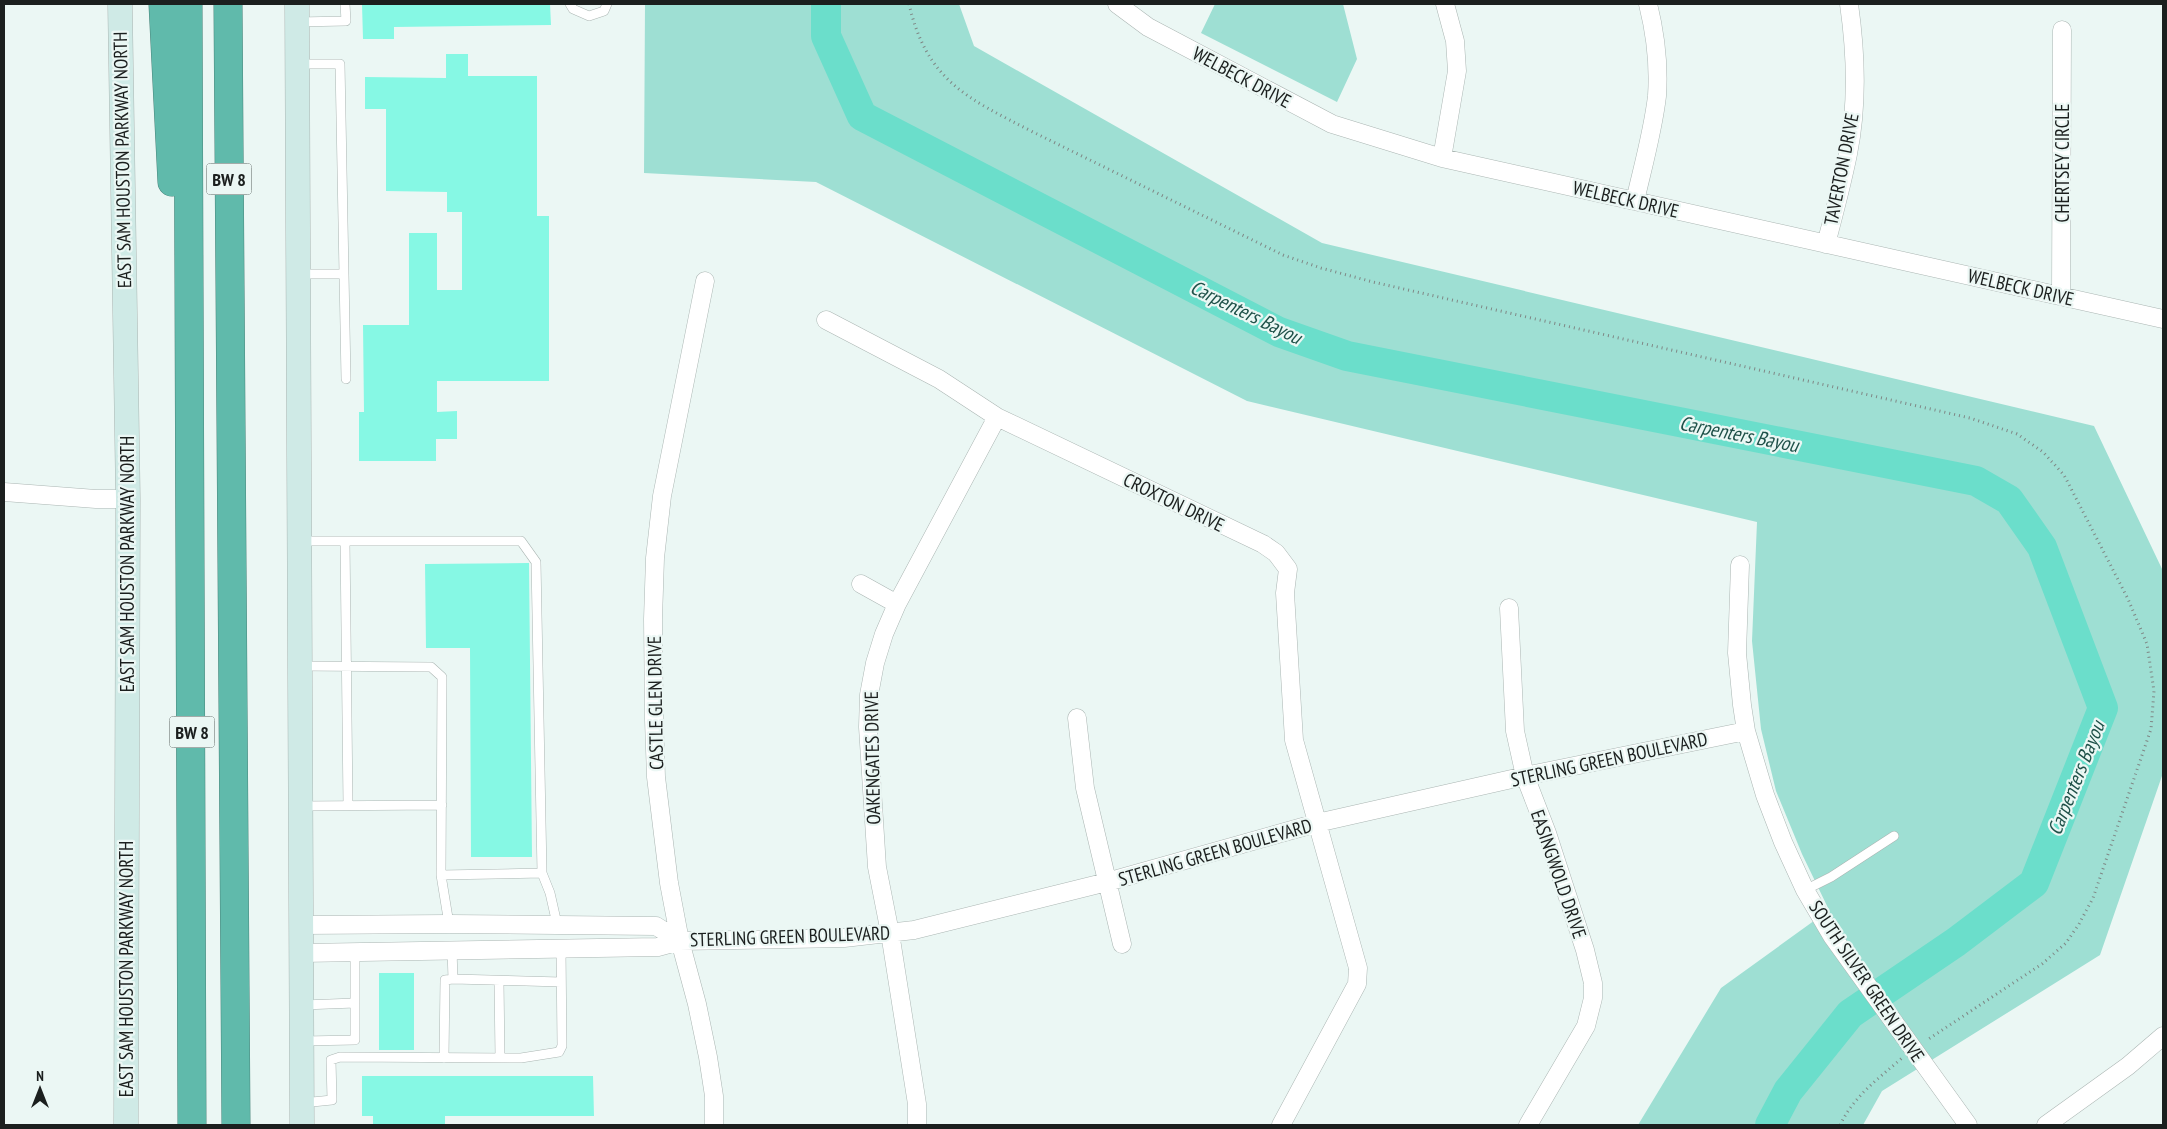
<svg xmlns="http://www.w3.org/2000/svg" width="2167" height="1129" viewBox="0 0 2167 1129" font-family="'PT Sans Narrow',sans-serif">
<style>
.green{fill:#9edfd3}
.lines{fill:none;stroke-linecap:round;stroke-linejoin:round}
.river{stroke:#6bdecb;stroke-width:30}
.building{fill:#86f8e4}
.service-casing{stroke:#abb6b3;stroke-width:10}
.minor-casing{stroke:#abb6b3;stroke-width:19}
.secondary-casing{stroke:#abb6b3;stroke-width:25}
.motorway-casing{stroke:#48847a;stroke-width:29}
.path{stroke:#7f8785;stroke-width:3;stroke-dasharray:1 4;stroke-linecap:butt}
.service{stroke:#fff;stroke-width:9}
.minor{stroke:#fff;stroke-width:18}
.secondary{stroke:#cfeae6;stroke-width:24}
.motorway{stroke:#60baab;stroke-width:28}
.labels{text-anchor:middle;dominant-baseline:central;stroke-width:4.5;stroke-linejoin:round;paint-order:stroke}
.shield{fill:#ebf7f4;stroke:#59605e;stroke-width:1}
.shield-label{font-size:18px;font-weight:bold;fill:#1b1f1e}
.street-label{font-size:19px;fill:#1b1f1e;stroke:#ebf7f4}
.water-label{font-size:20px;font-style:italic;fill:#1f5149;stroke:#ebf7f4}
</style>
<rect width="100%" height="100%" fill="#ebf7f4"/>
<!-- green -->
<path class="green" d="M645,4H959L974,46L1322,243L2094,426L2163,571V773L2100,955L1882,1091L1863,1125H1638L1721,988L1829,910L1802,854L1776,791L1761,729L1752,641L1757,522L1247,401L816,182L644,173Z
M1215,4H1343L1357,59L1337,102L1201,33Z"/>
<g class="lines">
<!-- river -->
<path class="river" d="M826,4V36L862,116L1279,332L1347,356L1976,481L2009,500L2042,547L2103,708L2034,883L1956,942L1850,1014L1788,1091L1770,1125"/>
</g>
<!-- building -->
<path class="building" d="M362,4H550L551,25L394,27V39H363Z
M446,54H468V76H537V216H549V381H437V412L457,411V439H436V461H359V412H364L363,325H409V233H437V290H462V212H447V192L386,191V109H365V77L446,78Z
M529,563L532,857H471L470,648H426L425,564Z
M379,973H414V1050H379Z
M362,1076H593L594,1116H445V1125H373V1116H362Z"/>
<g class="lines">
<defs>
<path id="service" d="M570,4L573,9L589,16L604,11L607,4
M298,22L346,21L345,4
M298,64H340L344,274H299
M344,274L346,379
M300,541H521L536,562L542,873L550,893L557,924
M345,541L348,805
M301,666L431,667L442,677L441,875L449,924
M301,806L442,805
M441,875L542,873
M1805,890L1831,877L1894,836
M453,979L561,982
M499,981L500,1058
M303,1005L355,1003
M304,1041L355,1040V952
M444,1058L445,980L453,979L452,950
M302,1103L332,1100L331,1060L340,1057L521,1058L559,1052L562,1046L561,949"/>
<path id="minor" d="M1117,4L1148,27L1332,124L1442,158L2163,319
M1442,158L1457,71L1455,41L1445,4
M1635,201C1643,166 1653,131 1657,96C1659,66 1655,32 1648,4
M1826,244C1834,214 1842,184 1848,154C1858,104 1856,53 1849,4
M705,281L662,496L655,558L653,619L654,720L656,777L669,883L680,941L697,1004L708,1057L714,1096V1125
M2061,296L2062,30
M826,320L939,379L997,417L1263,544L1276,553L1288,569L1285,593L1294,740L1358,968L1357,984L1281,1125
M4,492L96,499H128
M1740,565L1737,653L1742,705L1746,731L1765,795L1783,842L1805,890L1832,936L1968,1125
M861,584L897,604
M1509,608L1515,731L1525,776L1547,833L1585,950L1593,983V998L1586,1026L1528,1125
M1077,718L1085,788L1122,944
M302,925L449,924L656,926L680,941
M302,953L658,947L680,941L844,938L914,930L1107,882L1317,823L1525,776L1746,731
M917,1125V1104L890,933L877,867L868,727L869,695L875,663L884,634L897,604L997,417
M2046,1125L2128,1066L2163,1036"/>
<path id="secondary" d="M120,4L128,499L126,1125
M297,4L302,1125"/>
<path id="motorway" d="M163,4L172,182
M188,4L192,1125
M228,4L236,1125"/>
</defs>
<!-- service casing -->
<use href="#service" class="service-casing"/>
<!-- minor casing -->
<use href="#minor" class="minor-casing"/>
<!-- secondary casing -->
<use href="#secondary" class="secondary-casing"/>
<!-- motorway casing -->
<use href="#motorway" class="motorway-casing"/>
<!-- path -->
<path class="path" d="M909,4C927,81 967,98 1033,132L1283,255L1321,268L1373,282L1970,418L2017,434L2043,452L2064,475L2128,599L2147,644L2154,691L2151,729L2093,898L2079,924L2066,943L2042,964L1927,1040
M1840,1125C1855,1095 1877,1080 1902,1058"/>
<!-- service -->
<use href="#service" class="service"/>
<!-- minor -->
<use href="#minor" class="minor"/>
<!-- secondary -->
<use href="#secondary" class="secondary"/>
<!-- motorway -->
<use href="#motorway" class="motorway"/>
</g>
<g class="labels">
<!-- shield labels -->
<g class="shield">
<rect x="206.5" y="163.5" width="45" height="31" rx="4"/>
<rect x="169.5" y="716.5" width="45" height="31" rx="4"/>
</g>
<g class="shield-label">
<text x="229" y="179">BW 8</text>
<text x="192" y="732">BW 8</text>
</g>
<!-- street labels -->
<g class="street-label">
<text transform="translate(1242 77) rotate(28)">WELBECK DRIVE</text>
<text transform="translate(122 160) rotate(-91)">EAST SAM HOUSTON PARKWAY NORTH</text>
<text transform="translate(2062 163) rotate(-90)">CHERTSEY CIRCLE</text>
<text transform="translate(1841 169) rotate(-79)">TAVERTON DRIVE</text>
<text transform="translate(1626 199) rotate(13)">WELBECK DRIVE</text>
<text transform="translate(2021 287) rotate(13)">WELBECK DRIVE</text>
<text transform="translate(1174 502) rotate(26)">CROXTON DRIVE</text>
<text transform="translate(127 564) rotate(-90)">EAST SAM HOUSTON PARKWAY NORTH</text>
<text transform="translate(655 703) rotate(-91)">CASTLE GLEN DRIVE</text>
<text transform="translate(872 758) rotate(-91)">OAKENGATES DRIVE</text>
<text transform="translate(1609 759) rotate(-12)">STERLING GREEN BOULEVARD</text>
<text transform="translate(1215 852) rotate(-16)">STERLING GREEN BOULEVARD</text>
<text transform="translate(1559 874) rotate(71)">EASINGWOLD DRIVE</text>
<text transform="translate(790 936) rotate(-2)">STERLING GREEN BOULEVARD</text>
<text transform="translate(126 969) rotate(-90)">EAST SAM HOUSTON PARKWAY NORTH</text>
<text transform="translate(1867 981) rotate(56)">SOUTH SILVER GREEN DRIVE</text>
</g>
<!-- water labels -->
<g class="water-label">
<text transform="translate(1246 312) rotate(26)">Carpenters Bayou</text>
<text transform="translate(1739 434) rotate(11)">Carpenters Bayou</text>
<text transform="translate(2076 778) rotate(-68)">Carpenters Bayou</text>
</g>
</g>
<!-- border -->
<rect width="2167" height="1129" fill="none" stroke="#1b1f1e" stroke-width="10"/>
<!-- north arrow -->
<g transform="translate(40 1089)" stroke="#ebf7f4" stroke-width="4" paint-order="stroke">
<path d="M0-4L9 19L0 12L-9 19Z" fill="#1b1f1e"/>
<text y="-8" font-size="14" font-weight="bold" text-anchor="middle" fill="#1b1f1e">N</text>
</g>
</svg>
